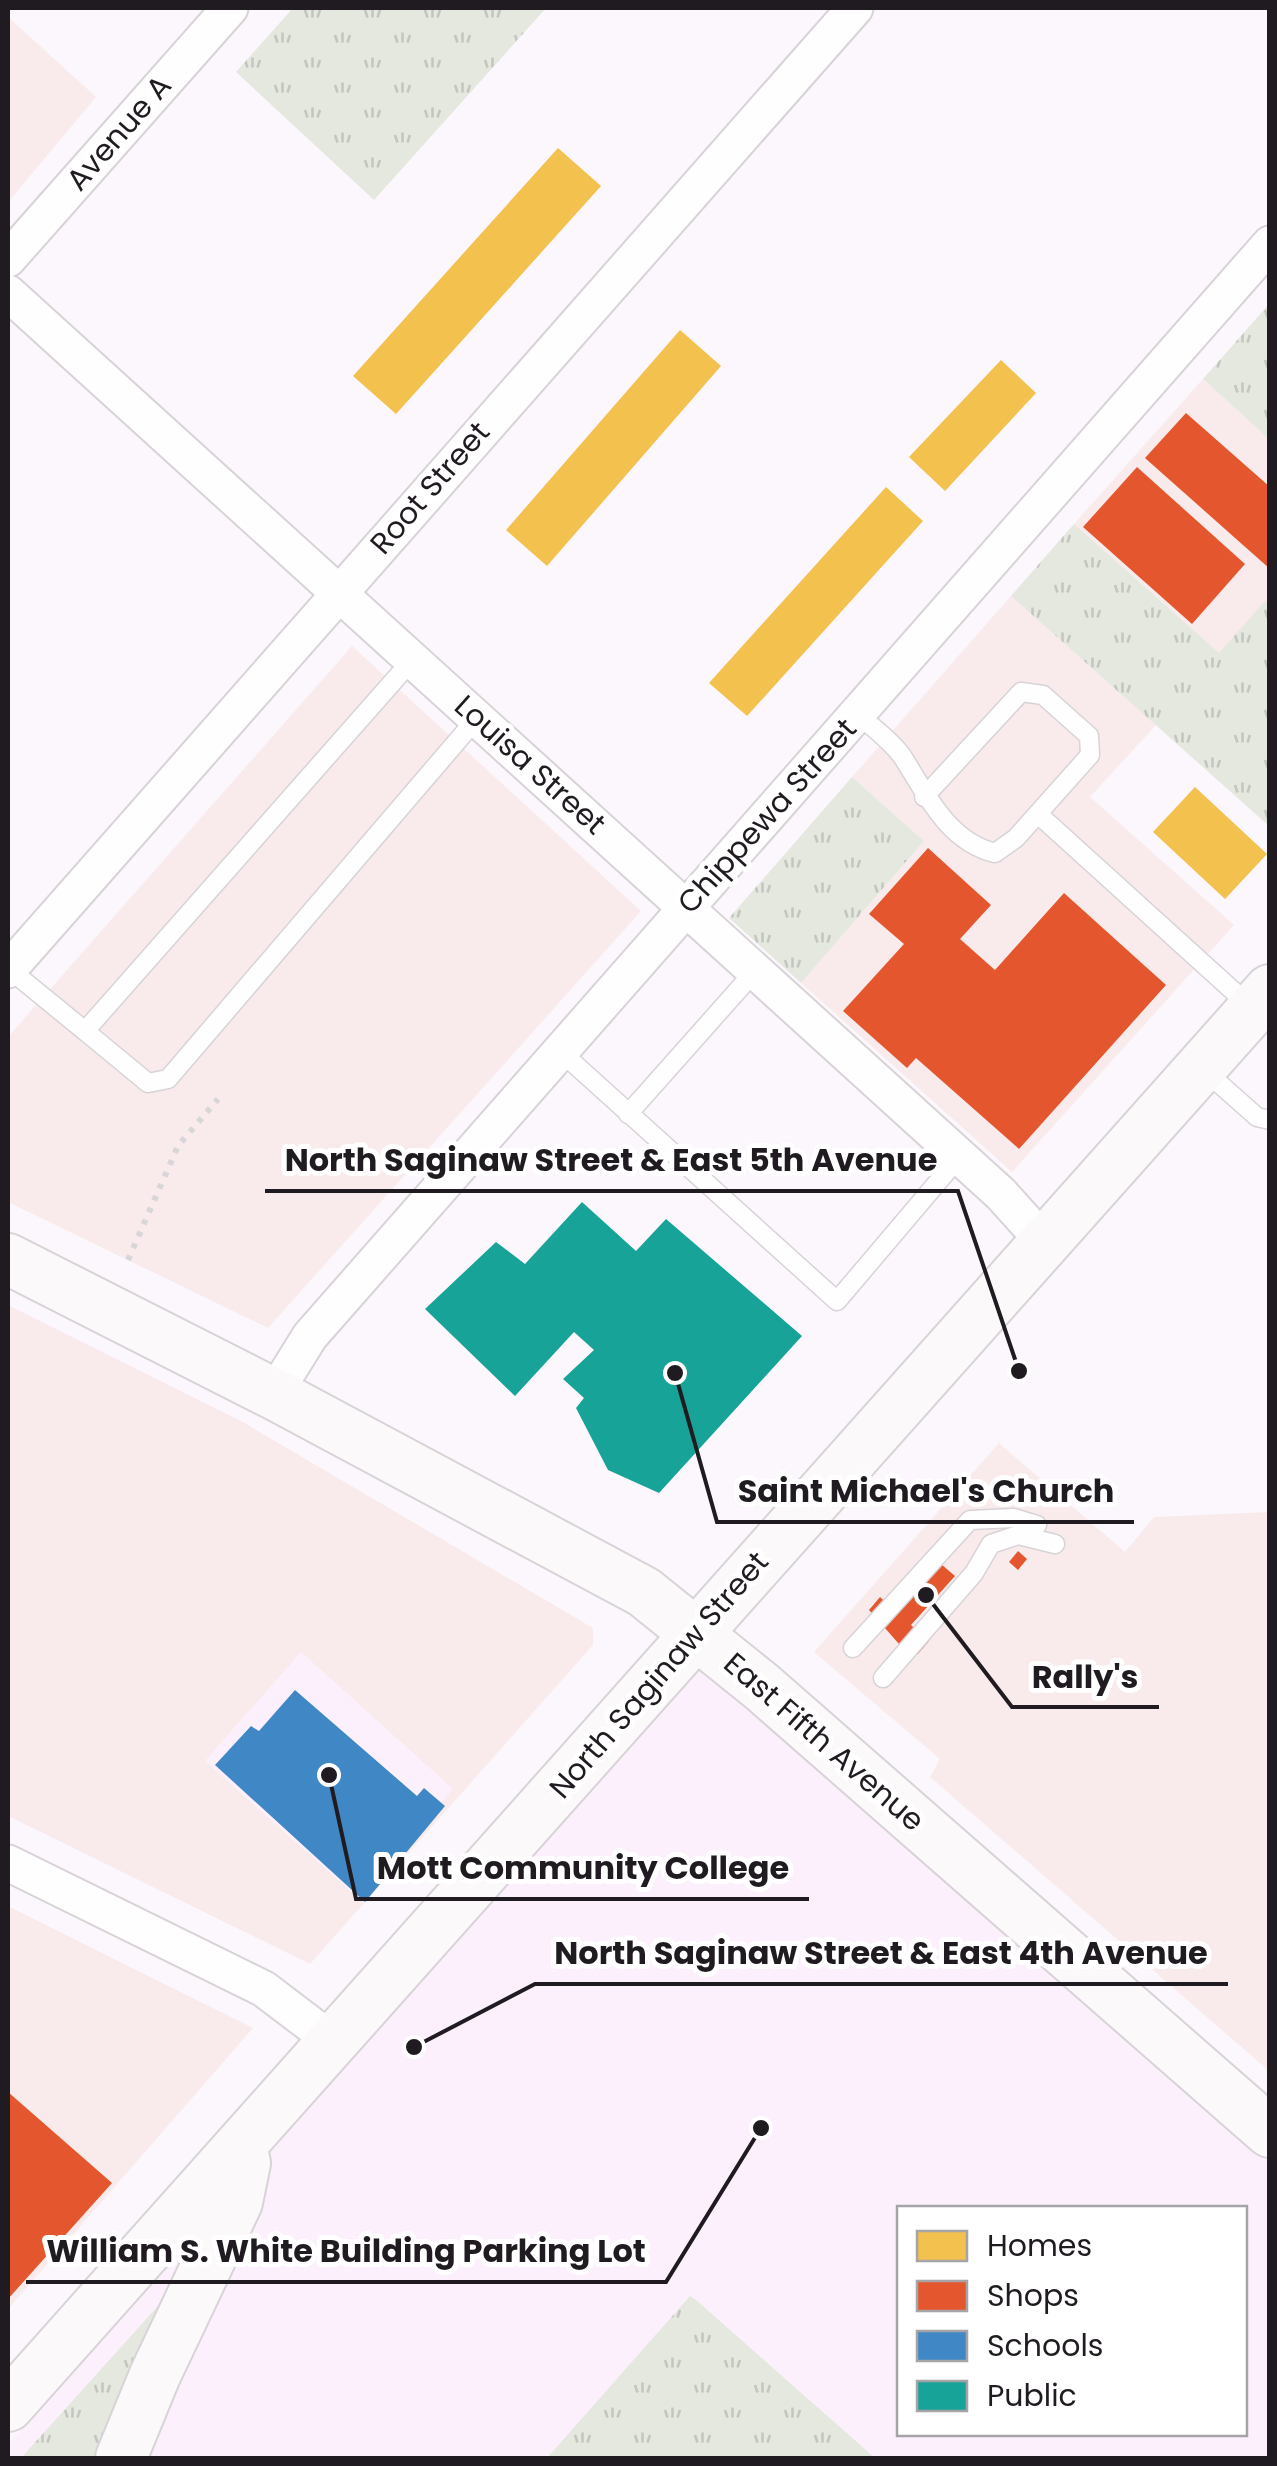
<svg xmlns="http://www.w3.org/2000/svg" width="1277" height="2466" font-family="Poppins,sans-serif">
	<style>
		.commercial { fill: #f9ebeb }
		.built { fill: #fdf0fd; fill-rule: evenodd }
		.grass { fill: url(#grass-tufts) }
		.homes { fill: #f2c14e }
		.shops { fill: #e4572e }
		.schools { fill: #3f88c5 }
		.public { fill: #17a398 }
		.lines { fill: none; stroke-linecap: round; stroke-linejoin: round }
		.lane-casing { stroke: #d7d3d7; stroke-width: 21 }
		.street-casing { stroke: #d7d3d7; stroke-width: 39 }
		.secondary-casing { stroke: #d7d3d7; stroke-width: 54 }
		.path { stroke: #d8d6d8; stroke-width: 6; stroke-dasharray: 5 8; stroke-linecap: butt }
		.lane { stroke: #fffeff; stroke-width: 18 }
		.street { stroke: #fffeff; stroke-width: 35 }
		.secondary { stroke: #fcf9fa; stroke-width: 50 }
		.labels { text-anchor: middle; stroke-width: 10; stroke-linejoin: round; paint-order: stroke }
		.street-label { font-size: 30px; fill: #201b20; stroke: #fff }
		.leader { fill: none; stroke: #201b20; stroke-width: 4 }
		.callout-dot { fill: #201b20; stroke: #fff; stroke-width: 4 }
		.callout-label { font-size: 32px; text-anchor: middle; font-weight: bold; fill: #201b20; stroke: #fff; stroke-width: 10; stroke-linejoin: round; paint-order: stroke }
	</style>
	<defs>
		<pattern id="grass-tufts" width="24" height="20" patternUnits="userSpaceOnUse" patternTransform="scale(2.5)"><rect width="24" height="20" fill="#e4e8df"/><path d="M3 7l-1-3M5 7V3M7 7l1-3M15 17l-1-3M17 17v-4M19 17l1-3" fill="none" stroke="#c3c6bf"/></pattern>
	</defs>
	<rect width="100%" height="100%" fill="#fcf7fc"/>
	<g class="commercial">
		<path d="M8 17 96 97 8 202Z"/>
		<path d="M1203 379 1269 439V605L1265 602 1219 654 1074 524Z"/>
		<path d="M1011 596 1156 725 1090 797 1234 925 1012 1172 801 983 924 841 852 777Z"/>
		<path d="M352 646 641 911 268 1328 8 1202V1037Z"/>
		<path d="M8 1305 241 1421 593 1628V1645L310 1964 8 1816Z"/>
		<path d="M999 1443 1125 1552 1154 1517 1269 1512V2071L930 1777 940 1759 814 1652Z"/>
		<path d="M8 1906 253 2028 8 2309Z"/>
	</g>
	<g class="built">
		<path d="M301 1652 453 1789 358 1898 205 1761Z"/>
		<path d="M703 1660 1269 2160V2458H8V2445L357 2045ZM900 2208H1244V2434H900Z"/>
	</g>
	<g class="grass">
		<path d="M293 8H546L374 200 236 72Z"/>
		<path d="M1269 304V439L1203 379Z"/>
		<path d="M1074 524 1219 653 1265 601 1269 605V826L1011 596Z"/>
		<path d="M852 777 924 841 801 983 729 918Z"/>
		<path d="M690 2296 696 2300 875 2458H547Z"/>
		<path d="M157 2307 162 2309 103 2458H21Z"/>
	</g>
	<g class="homes">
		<path d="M558 148 601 186 396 414 353 376Z"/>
		<path d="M680 330 721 366 547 566 506 530Z"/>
		<path d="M1001 360 1036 393 945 491 909 457Z"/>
		<path d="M886 487 923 521 747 716 709 683Z"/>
		<path d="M1195 787 1267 854 1225 899 1153 832Z"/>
	</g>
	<g class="shops">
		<path d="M1186 413 1270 487V569L1145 458Z"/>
		<path d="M1137 467 1245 564 1192 624 1083 527Z"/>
		<path d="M928 848 991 905 960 939 995 970 1064 893 1166 985 1019 1149 916 1058 907 1068 843 1011 904 944 869 914Z"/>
		<path d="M1018 1551 1027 1559 1018 1570 1009 1562Z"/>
		<path d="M941 1564 955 1576 911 1625 929 1641 918 1654 903 1640 899 1644 869 1610 880 1597 897 1613Z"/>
		<path d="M8 2092 112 2183 8 2299Z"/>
	</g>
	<path class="schools" d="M295 1690 417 1796 424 1788 445 1806 365 1902 215 1765 251 1726 259 1731Z"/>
	<path class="public" d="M582 1202 636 1251 666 1219 802 1336 659 1493 608 1470 576 1408 584 1398 563 1379 594 1350 574 1332 515 1396 425 1309 496 1242 525 1264Z"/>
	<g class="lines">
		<defs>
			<g id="lane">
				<path d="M858 714C873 728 893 742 904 759 927 796 949 842 995 853L1016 838 1090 755 1089 736 1043 695 1021 692 924 797"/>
				<path d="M1038 814 1252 1008"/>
				<path d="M9 969 85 1031 413 659"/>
				<path d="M85 1031 148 1083 168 1079 477 718"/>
				<path d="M560 1051 837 1301 959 1157"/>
				<path d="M1204 1070 1257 1117 1270 1120"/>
				<path d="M628 1114 755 971"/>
				<path d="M853 1648 970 1520 1014 1518 1037 1525"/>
				<path d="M883 1678 974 1573 991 1544 1018 1535 1055 1544"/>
			</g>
			<g id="street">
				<path d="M8 259 230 8"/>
				<path d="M8 293 1001 1194 1046 1244"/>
				<path d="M8 970 855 8"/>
				<path d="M274 1394 310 1336 1270 244"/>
				<path d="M8 1863 264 1989 335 2043"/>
			</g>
			<g id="secondary">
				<path d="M8 1259 274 1394 644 1592 762 1687 1270 2132"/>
				<path d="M8 2406 1270 990"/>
				<path d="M121 2458 155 2375 237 2202 245 2163 241 2146"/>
			</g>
		</defs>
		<use href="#lane" class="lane-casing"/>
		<use href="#street" class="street-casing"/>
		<use href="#secondary" class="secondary-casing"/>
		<path class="path" d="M128 1260 178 1146 218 1099"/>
		<use href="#lane" class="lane"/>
		<use href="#street" class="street"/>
		<use href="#secondary" class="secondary"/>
	</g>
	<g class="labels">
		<g class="street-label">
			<text transform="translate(119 133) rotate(-49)" y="10">Avenue A</text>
			<text transform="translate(430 488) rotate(-49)" y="10">Root Street</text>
			<text transform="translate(530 765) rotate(42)" y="10">Louisa Street</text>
			<text transform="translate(767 816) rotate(-48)" y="10">Chippewa Street</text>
			<text transform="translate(659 1675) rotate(-49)" y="10">North Saginaw Street</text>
			<text transform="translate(824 1742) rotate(41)" y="10">East Fifth Avenue</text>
		</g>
	</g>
	<path class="leader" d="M1019 1371L958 1191H265M675 1373L717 1522H1134M926 1595L1012 1707H1159M329 1775L356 1899H809M414 2047L535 1984H1228M761 2128L666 2282H26"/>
	<g class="callout-dot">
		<circle cx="1019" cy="1371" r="10"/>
		<circle cx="675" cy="1373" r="10"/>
		<circle cx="926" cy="1595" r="10"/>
		<circle cx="329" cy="1775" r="10"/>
		<circle cx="414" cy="2047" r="10"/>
		<circle cx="761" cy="2128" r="10"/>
	</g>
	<g class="callout-label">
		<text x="611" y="1171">North Saginaw Street &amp; East 5th Avenue</text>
		<text x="926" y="1502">Saint Michael's Church</text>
		<text x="1085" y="1688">Rally's</text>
		<text x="583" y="1879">Mott Community College</text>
		<text x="881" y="1964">North Saginaw Street &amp; East 4th Avenue</text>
		<text x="346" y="2262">William S. White Building Parking Lot</text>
	</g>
	<rect width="1277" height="2466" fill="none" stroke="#201b20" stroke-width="20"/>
	<rect x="897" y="2206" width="350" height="230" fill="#ffffff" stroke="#a6a4a6" stroke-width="2.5"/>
	<rect x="917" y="2231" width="50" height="30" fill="#f2c14e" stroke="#a6a4a6" stroke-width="2.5"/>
	<text x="987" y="2256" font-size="30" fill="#201b20">Homes</text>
	<rect x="917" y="2281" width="50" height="30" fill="#e4572e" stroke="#a6a4a6" stroke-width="2.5"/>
	<text x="987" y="2306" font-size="30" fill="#201b20">Shops</text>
	<rect x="917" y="2331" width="50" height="30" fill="#3f88c5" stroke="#a6a4a6" stroke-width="2.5"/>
	<text x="987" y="2356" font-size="30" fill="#201b20">Schools</text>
	<rect x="917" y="2381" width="50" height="30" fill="#17a398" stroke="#a6a4a6" stroke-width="2.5"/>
	<text x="987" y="2406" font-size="30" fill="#201b20">Public</text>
</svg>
